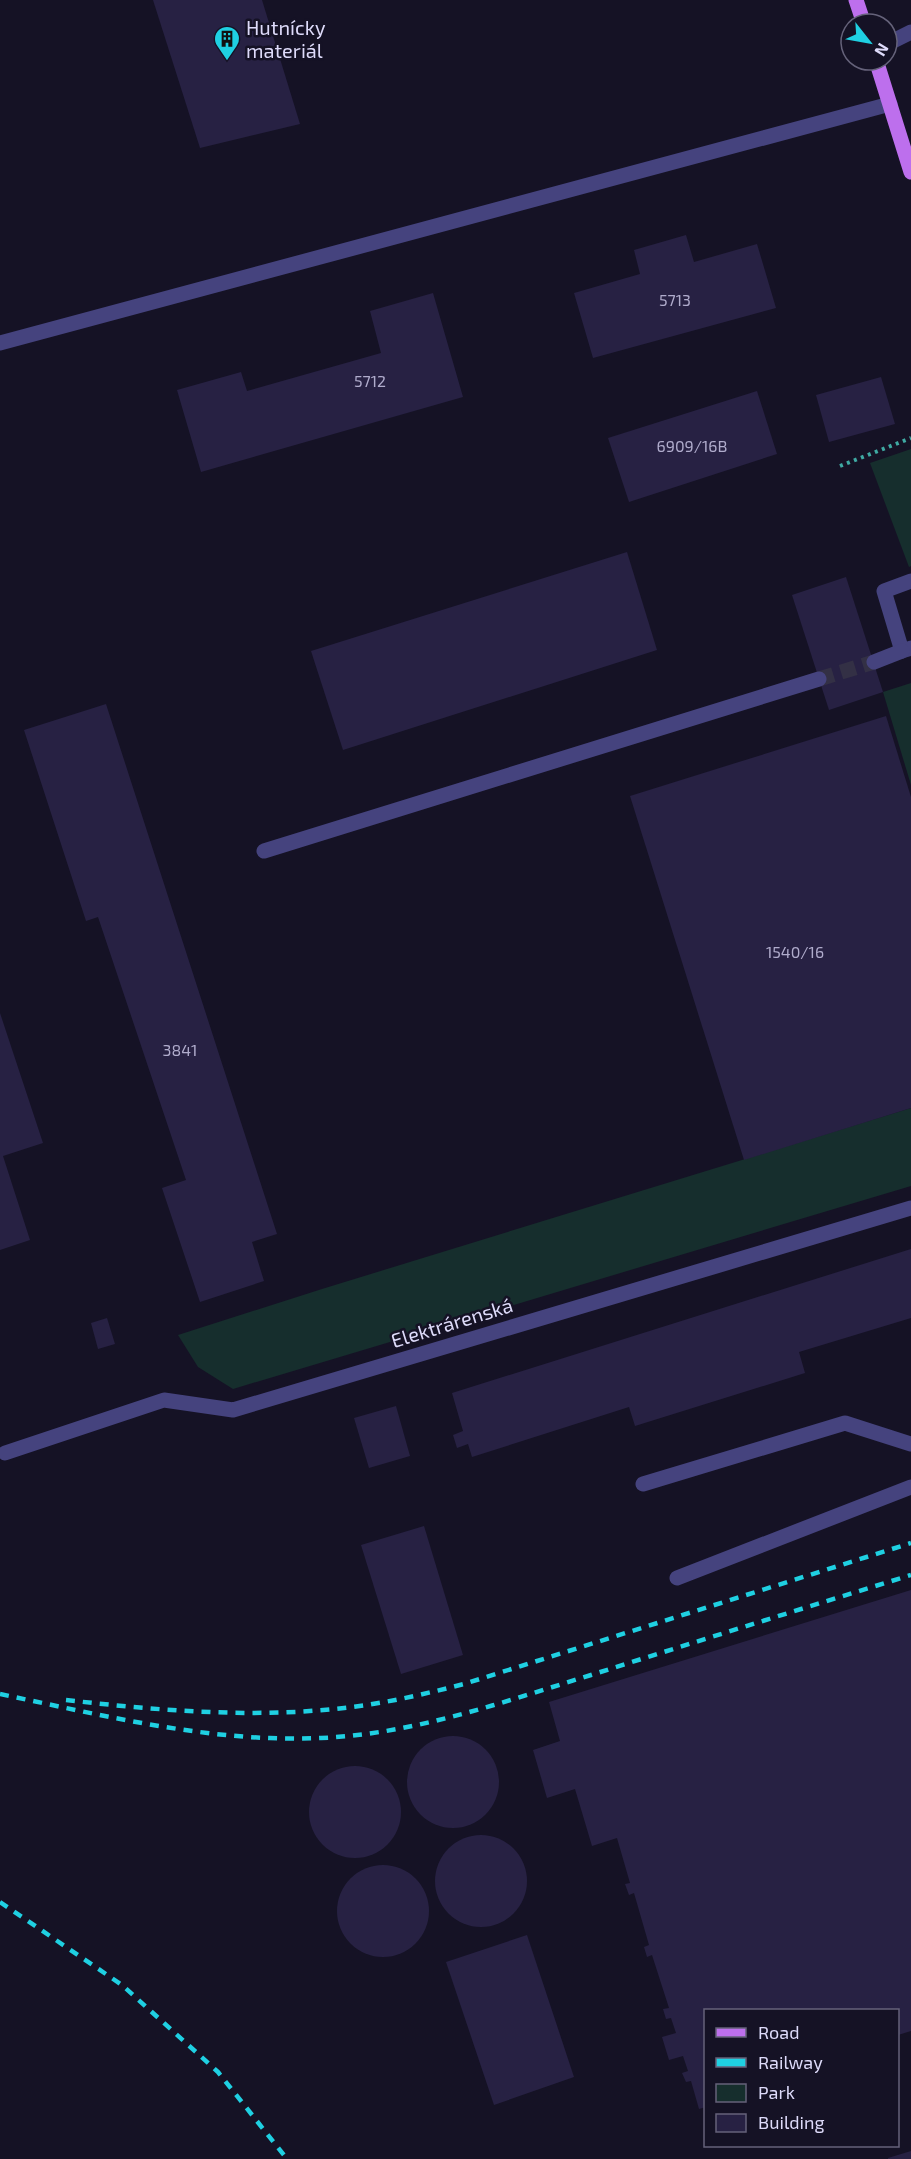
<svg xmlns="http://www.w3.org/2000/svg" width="911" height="2159" font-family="'Exo 2',sans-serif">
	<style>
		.green { fill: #162e2d }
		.building { fill: #272143 }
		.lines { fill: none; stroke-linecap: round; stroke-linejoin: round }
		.minor-tunnel { stroke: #333045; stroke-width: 15; stroke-dasharray: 15 8; stroke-linecap: butt }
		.path { stroke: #3faaa3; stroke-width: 4; stroke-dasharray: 3 4.5; stroke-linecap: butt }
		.minor { stroke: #45437e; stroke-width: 15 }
		.major { stroke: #bd6fed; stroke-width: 15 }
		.rail { stroke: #1fd0e2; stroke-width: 4.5; stroke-dasharray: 9 8; stroke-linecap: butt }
		.labels { text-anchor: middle; stroke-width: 5; stroke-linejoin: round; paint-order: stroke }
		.number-label { font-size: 16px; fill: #b0accc }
		.poi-label { font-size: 20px; fill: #dedbfa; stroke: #151225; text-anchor: start }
		.street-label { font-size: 20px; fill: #dedbfa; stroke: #151225 }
	</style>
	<rect width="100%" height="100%" fill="#151225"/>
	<g class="green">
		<path d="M911 449V566L909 567 870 463Z"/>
		<path d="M911 683V785L883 692Z"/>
		<path d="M911 1108V1186L233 1389 198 1367 178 1335 322 1289Z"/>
	</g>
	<g class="building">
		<path d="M153 0H262L300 124 200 148Z"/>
		<path d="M686 235 694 262 757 244 776 308 593 358 574 293 640 274 634 250Z"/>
		<path d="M433 293 463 397 201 472 177 390 241 372 247 391 381 353 370 311Z"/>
		<path d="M881 377 895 424 829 442 816 395Z"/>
		<path d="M757 391 777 454 629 502 608 438Z"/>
		<path d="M627 552 657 650 343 750 311 651Z"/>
		<path d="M846 577 883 692 829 710 792 595Z"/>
		<path d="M106 704 277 1234 252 1242 264 1281 200 1302 162 1188 186 1180 98 917 86 921 24 730Z"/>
		<path d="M886 716 911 797V1108L744 1160 630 796Z"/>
		<path d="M0 1013 43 1143 3 1156 30 1240 0 1250Z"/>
		<path d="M911 1249V1318L799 1352 805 1373 635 1426 629 1407 472 1457 468 1444 457 1448 453 1435 463 1431 452 1393Z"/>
		<path d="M107 1318 115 1344 98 1349 91 1323Z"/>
		<path d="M396 1406 410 1456 369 1468 354 1418Z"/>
		<path d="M424 1526 463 1655 401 1674 361 1545Z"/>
		<path d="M911 1590V2031L898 2035V2010H706V2107L699 2109 691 2081 686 2082 682 2073 688 2071 683 2056 669 2060 662 2037 676 2033 671 2018 666 2019 663 2009 669 2008 652 1955 647 1957 644 1947 649 1945 634 1893 629 1895 625 1884 630 1883 617 1838 592 1846 575 1789 547 1798 533 1750 560 1741 549 1702Z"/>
		<circle cx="453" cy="1782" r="46"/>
		<circle cx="355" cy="1812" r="46"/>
		<circle cx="481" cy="1881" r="46"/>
		<circle cx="383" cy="1911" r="46"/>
		<path d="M527 1935 574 2077 494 2105 446 1962Z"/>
		<path d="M911 2151V2159H888V2158Z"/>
	</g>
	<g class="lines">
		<path class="minor-tunnel" d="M819 679 874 662"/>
		<path class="path" d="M840 466 911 438"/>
		<g class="minor">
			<path d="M887 44 911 32"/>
			<path d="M0 343 890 104"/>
			<path d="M911 581 884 591 902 651 911 648"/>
			<path d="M874 662 902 651"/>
			<path d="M264 851 819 679"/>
			<path d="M5 1453 164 1400 233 1410 911 1208"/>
			<path d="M643 1484 845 1423 911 1444"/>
			<path d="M677 1578 911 1487"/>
		</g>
		<g class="major">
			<path d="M856 0 864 24"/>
			<path d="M876 60 911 172"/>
		</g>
		<g class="rail">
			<path d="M0 1694C106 1716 213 1743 321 1738 414 1734 503 1702 591 1675 698 1641 804 1608 911 1575"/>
			<path d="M66 1700C154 1710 246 1718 334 1709 378 1705 421 1695 464 1684L911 1543"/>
			<path d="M0 1902 122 1985 218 2072 287 2159"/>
		</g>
	</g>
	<defs>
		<symbol id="building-pin" viewBox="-11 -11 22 30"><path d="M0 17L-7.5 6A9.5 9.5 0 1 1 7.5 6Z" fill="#1fd0e2" stroke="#151225"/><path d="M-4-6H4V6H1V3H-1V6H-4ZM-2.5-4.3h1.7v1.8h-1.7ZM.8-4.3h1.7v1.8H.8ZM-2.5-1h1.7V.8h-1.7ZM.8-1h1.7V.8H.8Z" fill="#111"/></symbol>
	</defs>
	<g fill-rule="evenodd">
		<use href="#building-pin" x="212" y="24" width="30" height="40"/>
	</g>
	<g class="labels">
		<g class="number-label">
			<text x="675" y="306">5713</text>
			<text x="370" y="387">5712</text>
			<text x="692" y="452">6909/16B</text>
			<text x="795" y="958">1540/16</text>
			<text x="180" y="1056">3841</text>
		</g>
		<g class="poi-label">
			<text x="246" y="35">Hutnícky<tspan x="246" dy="23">materiál</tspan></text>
		</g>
		<g class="street-label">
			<text transform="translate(452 1323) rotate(-17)" y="7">Elektrárenská</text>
		</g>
	</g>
	<rect x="704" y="2009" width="195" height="138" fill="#151225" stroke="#65627a" stroke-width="1.5"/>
	<rect x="716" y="2028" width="30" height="9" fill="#bd6fed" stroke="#65627a" stroke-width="1.5"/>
	<text x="758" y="2039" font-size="18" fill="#dedbfa">Road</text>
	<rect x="716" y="2058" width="30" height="9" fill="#1fd0e2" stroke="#65627a" stroke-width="1.5"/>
	<text x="758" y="2069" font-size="18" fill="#dedbfa">Railway</text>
	<rect x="716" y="2084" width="30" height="18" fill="#162e2d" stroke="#65627a" stroke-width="1.5"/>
	<text x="758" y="2099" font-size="18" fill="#dedbfa">Park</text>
	<rect x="716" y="2114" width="30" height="18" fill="#272143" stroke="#65627a" stroke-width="1.5"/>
	<text x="758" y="2129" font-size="18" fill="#dedbfa">Building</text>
	<g transform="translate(869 42) rotate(121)"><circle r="28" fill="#151225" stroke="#65627a" stroke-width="1.5"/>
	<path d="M0-4.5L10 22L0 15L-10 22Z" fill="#1fd0e2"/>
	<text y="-9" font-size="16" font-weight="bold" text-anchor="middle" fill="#dedbfa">N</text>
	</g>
</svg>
